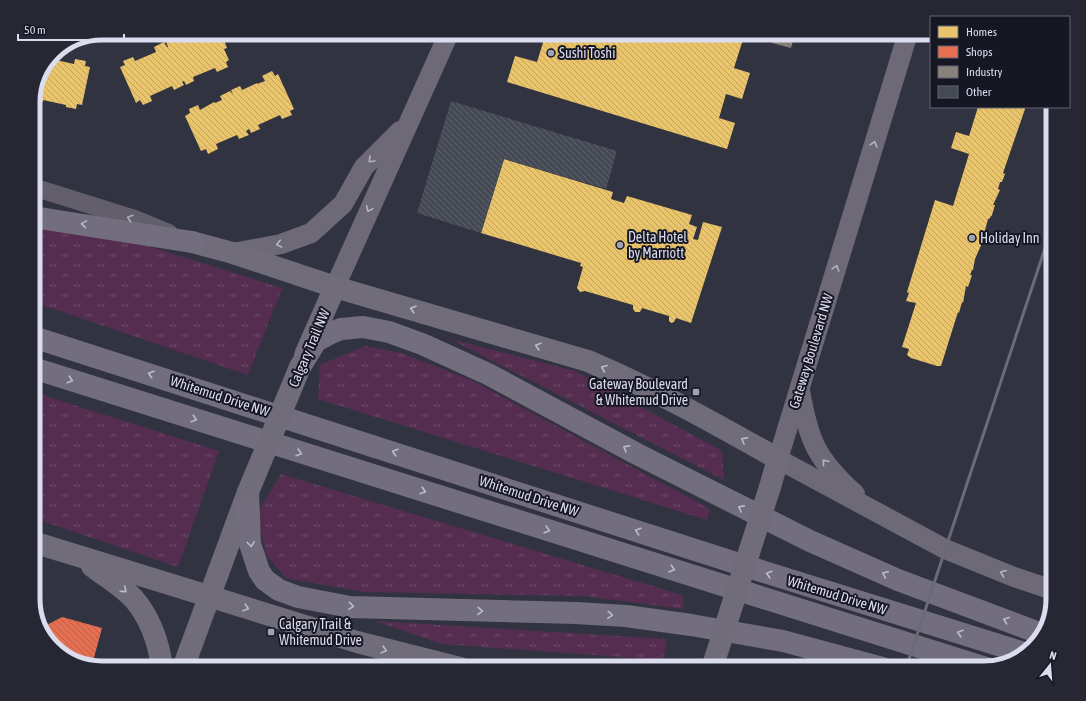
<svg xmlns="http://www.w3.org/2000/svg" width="1086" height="701" font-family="'Asap Condensed',sans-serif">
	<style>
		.grass { fill: url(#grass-tufts) }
		.homes { fill: url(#homes-back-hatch) }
		.shops { fill: url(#shops-back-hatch) }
		.industry { fill: url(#industry-back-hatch) }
		.building { fill: url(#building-back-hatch) }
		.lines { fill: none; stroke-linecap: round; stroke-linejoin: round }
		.tertiary { stroke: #635f6a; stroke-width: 18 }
		.secondary { stroke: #6e6976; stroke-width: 20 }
		.trunk { stroke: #706c79; stroke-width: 22 }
		.motorway { stroke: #736e7d; stroke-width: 22 }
		.rail { stroke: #6c6a75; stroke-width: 3 }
		.trunk-bridge { stroke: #706c79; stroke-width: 22 }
		.oneway { stroke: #b5b4c4 }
		.oneway2 { stroke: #ababb9 }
		.oneway3 { stroke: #bcbccc }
		.oneway4 { stroke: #bbbbcb }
		.poi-dot { fill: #a0a2b1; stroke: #171723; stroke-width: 1.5 }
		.labels { text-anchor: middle; stroke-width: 4; stroke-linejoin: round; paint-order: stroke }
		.poi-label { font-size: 14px; fill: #dbddee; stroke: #171723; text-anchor: start }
		.street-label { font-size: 14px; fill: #dbddee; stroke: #171723 }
		.rim { fill: none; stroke: #dbddee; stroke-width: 5 }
	</style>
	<defs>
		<pattern id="grass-tufts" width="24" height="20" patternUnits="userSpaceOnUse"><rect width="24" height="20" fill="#552d51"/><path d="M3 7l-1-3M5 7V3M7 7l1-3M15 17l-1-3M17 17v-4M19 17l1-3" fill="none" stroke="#6d4b6a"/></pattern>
		<pattern id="homes-back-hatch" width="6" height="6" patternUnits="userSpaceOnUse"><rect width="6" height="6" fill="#e9c46a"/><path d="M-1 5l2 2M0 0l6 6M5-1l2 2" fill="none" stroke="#bfa461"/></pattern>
		<pattern id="shops-back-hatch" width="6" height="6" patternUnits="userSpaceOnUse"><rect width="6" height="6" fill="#e76f51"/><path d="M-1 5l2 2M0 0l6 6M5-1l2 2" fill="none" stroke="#b6624e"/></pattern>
		<pattern id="industry-back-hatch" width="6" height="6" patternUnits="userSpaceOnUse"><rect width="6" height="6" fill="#8a817c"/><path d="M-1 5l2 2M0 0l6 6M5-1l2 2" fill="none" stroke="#716b69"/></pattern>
		<pattern id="building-back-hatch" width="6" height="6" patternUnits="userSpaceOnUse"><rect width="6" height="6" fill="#454954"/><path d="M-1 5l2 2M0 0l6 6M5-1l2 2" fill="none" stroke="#5f636d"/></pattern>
	</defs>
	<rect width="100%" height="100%" fill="#323341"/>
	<g class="grass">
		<path d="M33 225 135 242 282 288 248 375 33 302Z"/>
		<path d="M450 339 575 371 722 451 724 480Z"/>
		<path d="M365 346 401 353 471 380 710 509 707 520 318 399 320 365Z"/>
		<path d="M33 392 219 451 178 567 33 518Z"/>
		<path d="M281 474 682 595 684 609 583 596 364 592 286 578 266 555 257 513Z"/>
		<path d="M375 621 667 639 663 660 442 644Z"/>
	</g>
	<g class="homes">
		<path d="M198 33H217L221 42 224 40 227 48 224 49 229 60 226 62 228 67 217 72 215 68 193 77 194 81 186 85 184 81 182 82 184 85 174 90 172 86 150 96 152 101 143 105 140 100 136 103 120 67 125 65 123 61 133 57 135 61 156 52 154 47 164 42 167 47H168L166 41 176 37 178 42Z"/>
		<path d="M546 33H745L734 68 750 73 742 99 726 94 719 118 735 123 727 149 507 82 515 56 537 62Z"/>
		<path d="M51 59 74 64 75 59 86 61 85 66 90 67 82 105 77 104 76 109 66 107V105L43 100V102L33 100Z"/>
		<path d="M272 71 275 76 278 74 294 109 290 111 292 115 282 119 280 115 258 125 260 129 251 133 249 129 246 131 249 135 239 139 237 135 216 144 218 149 208 154 206 149 201 151 185 116 190 113 189 109 198 105 200 110 214 102 215 103 222 100 220 96 230 91 233 94 231 90 240 86 242 90 257 83V84L265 81 262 76Z"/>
		<path d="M978 107H1024L1025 109 1003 173 1005 174 1002 182H1000L998 189 1000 190 993 205H995L992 215 989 219H988L983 238H982L980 243H982L975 259 973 270H972L970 275H972L968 287 966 286 963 303 962 302 959 313 958 312 941 366H937L911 358 907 355 909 349 902 347 916 303 906 301 909 293 907 292 935 200 953 206 969 154 951 148 956 132 969 136Z"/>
		<path d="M504 159 613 192 611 199 624 203 627 196 692 215 689 224 697 227 693 239 698 240 703 222 722 227 691 323 676 318 674 322 671 323 669 321V316L642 308 640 312H635L633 309V305L585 291 580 292 577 288 583 267 580 266 581 263 481 233Z"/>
	</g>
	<path class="shops" d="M62 617 102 628 92 665 64 656 42 633 41 628Z"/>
	<path class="industry" d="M774 33H795L791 48 772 43Z"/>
	<path class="building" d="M451 101 617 151 606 189 504 159 481 233 417 213Z"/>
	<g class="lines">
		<path class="tertiary" d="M33 187 135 219 169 233"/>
		<g class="secondary">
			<path d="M908 33 778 459 945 549 1014 577 1053 590"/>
			<path d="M233 253 281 244 311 233 343 204 364 167 400 131"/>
			<path d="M335 287 449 33"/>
			<path d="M800 391C809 441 816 459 855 494"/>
		</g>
		<g class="trunk">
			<path d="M192 242 233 253 335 287 588 361C654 389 716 424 778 459L770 487"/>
			<path d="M305 355 335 287"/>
			<path d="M33 542 357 642 460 668"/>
			<path d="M92 566C106 577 122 586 134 599 150 618 159 644 162 668"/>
			<path d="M183 668 248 492"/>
		</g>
		<g class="motorway">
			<path d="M33 217 192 242"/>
			<path d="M33 337 742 565 1024 653"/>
			<path d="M300 367 316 341 331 333 341 329 363 327 389 332 422 344 488 374 637 454 810 541 898 580 1042 634"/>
			<path d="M33 368 986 668"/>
			<path d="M248 492 250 544 259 571 265 580 279 590 298 597 350 607 576 613 626 616 691 625 783 641 883 668"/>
		</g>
		<path class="rail" d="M906 668 1053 224"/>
		<g class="trunk-bridge">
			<path d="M248 492 300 367"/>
			<path d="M714 662 770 487"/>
		</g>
	</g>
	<defs><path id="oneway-chevron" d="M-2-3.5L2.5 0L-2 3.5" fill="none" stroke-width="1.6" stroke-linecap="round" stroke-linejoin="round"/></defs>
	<g class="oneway">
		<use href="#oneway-chevron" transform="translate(874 144) rotate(-73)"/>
		<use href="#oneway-chevron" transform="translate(371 160) rotate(135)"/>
		<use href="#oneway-chevron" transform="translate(369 209) rotate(114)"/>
		<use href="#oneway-chevron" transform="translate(279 244) rotate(169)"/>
		<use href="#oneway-chevron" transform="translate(836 268) rotate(-73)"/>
		<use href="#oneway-chevron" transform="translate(825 462) rotate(-128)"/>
		<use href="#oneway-chevron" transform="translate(1003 573) rotate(-159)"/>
	</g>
	<use class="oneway2" href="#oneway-chevron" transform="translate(130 218) rotate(-162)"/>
	<g class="oneway3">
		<use href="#oneway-chevron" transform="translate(84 224) rotate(-171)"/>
		<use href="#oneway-chevron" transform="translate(151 374) rotate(-162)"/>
		<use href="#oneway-chevron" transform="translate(70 380) rotate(18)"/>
		<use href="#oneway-chevron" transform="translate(194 419) rotate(18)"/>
		<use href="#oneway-chevron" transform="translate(626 448) rotate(-151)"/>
		<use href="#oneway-chevron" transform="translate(395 452) rotate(-162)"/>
		<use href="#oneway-chevron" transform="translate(299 453) rotate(17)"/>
		<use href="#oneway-chevron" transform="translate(423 491) rotate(17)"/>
		<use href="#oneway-chevron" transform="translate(741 508) rotate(-153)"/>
		<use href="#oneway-chevron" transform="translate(547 530) rotate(17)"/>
		<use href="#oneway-chevron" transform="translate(638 531) rotate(-162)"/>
		<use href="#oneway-chevron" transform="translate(251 544) rotate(83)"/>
		<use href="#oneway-chevron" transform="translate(672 569) rotate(17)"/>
		<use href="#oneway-chevron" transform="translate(769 574) rotate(-163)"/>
		<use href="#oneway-chevron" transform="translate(885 574) rotate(-156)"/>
		<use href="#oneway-chevron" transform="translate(351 606) rotate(5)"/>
		<use href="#oneway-chevron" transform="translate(480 611) rotate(2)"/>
		<use href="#oneway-chevron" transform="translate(610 615) rotate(4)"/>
		<use href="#oneway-chevron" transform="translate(1006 620) rotate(-160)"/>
		<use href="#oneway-chevron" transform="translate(960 633) rotate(-163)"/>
	</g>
	<g class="oneway4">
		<use href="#oneway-chevron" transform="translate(413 309) rotate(-164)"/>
		<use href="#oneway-chevron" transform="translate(538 346) rotate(-163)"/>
		<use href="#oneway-chevron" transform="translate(604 368) rotate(-157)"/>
		<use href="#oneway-chevron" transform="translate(744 440) rotate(-151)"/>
		<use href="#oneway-chevron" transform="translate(124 590) rotate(40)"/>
		<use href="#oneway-chevron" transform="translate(246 608) rotate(18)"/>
		<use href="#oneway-chevron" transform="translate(384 650) rotate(15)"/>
	</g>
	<g class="poi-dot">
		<circle cx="551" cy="53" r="4"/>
		<circle cx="972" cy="238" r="4"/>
		<circle cx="620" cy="245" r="4"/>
		<rect x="692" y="388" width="8" height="8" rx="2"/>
		<rect x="267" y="628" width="8" height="8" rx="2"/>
	</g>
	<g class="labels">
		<g class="poi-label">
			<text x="559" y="58">Sushi Toshi</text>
			<text x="628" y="242">Delta Hotel<tspan x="628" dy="16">by Marriott</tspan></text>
			<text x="980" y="243">Holiday Inn</text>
			<text x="688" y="389" text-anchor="end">Gateway Boulevard<tspan x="688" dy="16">&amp; Whitemud Drive</tspan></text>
			<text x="279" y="629">Calgary Trail &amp;<tspan x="279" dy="16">Whitemud Drive</tspan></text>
		</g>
		<g class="street-label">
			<text transform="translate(309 348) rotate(-67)" y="5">Calgary Trail NW</text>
			<text transform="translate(811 351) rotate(-73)" y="5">Gateway Boulevard NW</text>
			<text transform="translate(220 396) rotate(18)" y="5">Whitemud Drive NW</text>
			<text transform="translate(529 496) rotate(18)" y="5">Whitemud Drive NW</text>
			<text transform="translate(837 595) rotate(17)" y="5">Whitemud Drive NW</text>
		</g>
	</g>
	<path d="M0 0H1086V701H0ZM102 40H984A62 62 0 0 1 1046 102V599A62 62 0 0 1 984 661H102A62 62 0 0 1 40 599V102A62 62 0 0 1 102 40Z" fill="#272733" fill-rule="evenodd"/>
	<path class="rim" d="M102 40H984A62 62 0 0 1 1046 102V599A62 62 0 0 1 984 661H102A62 62 0 0 1 40 599V102A62 62 0 0 1 102 40Z"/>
	<rect x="930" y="16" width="140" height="92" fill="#171723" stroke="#656674"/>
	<rect x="938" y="26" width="20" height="12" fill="#e9c46a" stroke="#656674"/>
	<text x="966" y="36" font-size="12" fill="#dbddee">Homes</text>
	<rect x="938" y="46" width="20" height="12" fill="#e76f51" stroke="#656674"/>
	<text x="966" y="56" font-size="12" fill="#dbddee">Shops</text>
	<rect x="938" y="66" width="20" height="12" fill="#8a817c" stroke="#656674"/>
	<text x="966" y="76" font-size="12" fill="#dbddee">Industry</text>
	<rect x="938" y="86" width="20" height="12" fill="#454954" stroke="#656674"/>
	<text x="966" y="96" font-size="12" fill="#dbddee">Other</text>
	<g transform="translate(1050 665) rotate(17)" stroke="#171723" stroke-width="3" paint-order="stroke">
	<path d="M0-3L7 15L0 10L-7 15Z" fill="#dbddee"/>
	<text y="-6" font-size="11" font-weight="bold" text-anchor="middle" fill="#dbddee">N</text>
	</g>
	<path d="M18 34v6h106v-6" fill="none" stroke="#dbddee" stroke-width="2"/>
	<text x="24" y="34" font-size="12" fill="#dbddee" stroke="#171723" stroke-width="3" paint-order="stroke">50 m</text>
</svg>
